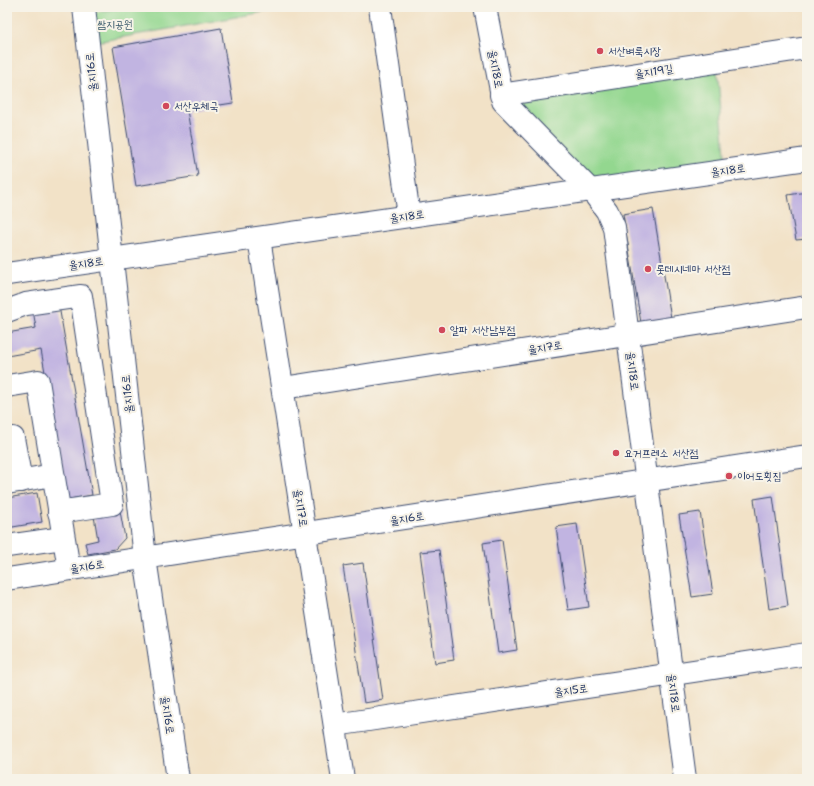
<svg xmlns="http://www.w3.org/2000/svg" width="814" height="786" font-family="'Shantell Sans','Poor Story',sans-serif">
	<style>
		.green { fill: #93d78f; stroke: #578376 }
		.building { fill: #c1b4e1 }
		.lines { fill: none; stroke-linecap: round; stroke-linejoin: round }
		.minor-casing { stroke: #3b4a6e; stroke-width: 24 }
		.minor { stroke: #fff; stroke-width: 22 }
		.poi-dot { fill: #d1495b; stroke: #f7f3e8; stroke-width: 1.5 }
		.labels { text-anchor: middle; stroke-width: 4; stroke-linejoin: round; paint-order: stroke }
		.park-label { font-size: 11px; fill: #39596a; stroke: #f7f3e8 }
		.poi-label { font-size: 11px; fill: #1b2f5e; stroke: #f7f3e8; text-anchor: start }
		.street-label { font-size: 11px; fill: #1b2f5e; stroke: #f7f3e8 }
	</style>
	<rect width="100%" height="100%" fill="#f7f3e8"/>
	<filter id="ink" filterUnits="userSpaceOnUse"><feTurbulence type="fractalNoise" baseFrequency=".025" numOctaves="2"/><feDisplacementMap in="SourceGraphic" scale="8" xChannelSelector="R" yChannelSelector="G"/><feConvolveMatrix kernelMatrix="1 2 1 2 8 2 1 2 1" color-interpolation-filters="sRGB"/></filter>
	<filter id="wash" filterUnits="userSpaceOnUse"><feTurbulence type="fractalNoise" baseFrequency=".012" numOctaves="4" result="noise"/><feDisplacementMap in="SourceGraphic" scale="16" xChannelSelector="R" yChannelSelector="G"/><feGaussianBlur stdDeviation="0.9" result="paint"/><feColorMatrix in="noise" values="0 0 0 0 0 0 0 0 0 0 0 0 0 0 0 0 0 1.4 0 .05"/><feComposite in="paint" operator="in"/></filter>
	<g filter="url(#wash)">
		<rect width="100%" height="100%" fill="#f2e2c7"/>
		<g class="green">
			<path d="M128 7H292L96 42 94 12Z"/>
			<path d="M717 69 726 164 597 187 513 102Z"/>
		</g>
		<g id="blocks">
			<g class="building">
				<path d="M221 28 233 103 187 110 198 176 136 186 113 47Z"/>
				<path d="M807 192V239L796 240 788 195Z"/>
				<path d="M653 209 672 324 642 329 623 214Z"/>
				<path d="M59 306 92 495 68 499 41 350 7 356V333L36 328 33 310Z"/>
				<path d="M37 493 42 522 7 528V498Z"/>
				<path d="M773 496 788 606 769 609 754 499Z"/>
				<path d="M120 511 125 538 115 549 88 554 85 543 98 540 94 516Z"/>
				<path d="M700 512 713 594 692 597 679 515Z"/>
				<path d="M577 524 589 607 568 610 556 527Z"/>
				<path d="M502 540 517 650 498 653 483 543Z"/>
				<path d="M439 550 454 660 435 663 420 552Z"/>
				<path d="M363 563 383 700 364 703 343 566Z"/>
			</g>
		</g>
	</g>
	<g filter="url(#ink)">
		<use href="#blocks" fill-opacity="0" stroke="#3b4a6e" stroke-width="1"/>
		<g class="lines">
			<defs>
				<g id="minor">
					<path d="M84 7 145 558 178 779"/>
					<path d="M380 7 409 216"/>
					<path d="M485 7 503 101 595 195 607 211 614 227 685 779"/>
					<path d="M501 95 807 48"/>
					<path d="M259 238 343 779"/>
					<path d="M7 274 807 159"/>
					<path d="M7 311 26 304 81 296 112 504 59 512"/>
					<path d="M7 386 38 381 69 569"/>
					<path d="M283 388 807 307"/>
					<path d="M13 438 21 481"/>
					<path d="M7 483 53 475"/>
					<path d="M7 546 63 538"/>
					<path d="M7 579 807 456"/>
					<path d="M335 725 807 654"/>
				</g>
			</defs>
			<use href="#minor" class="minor-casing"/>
			<use href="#minor" class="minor"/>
		</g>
	</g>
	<g class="poi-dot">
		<circle cx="600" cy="51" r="4"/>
		<circle cx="166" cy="106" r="4"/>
		<circle cx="648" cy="269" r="4"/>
		<circle cx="442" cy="330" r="4"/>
		<circle cx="616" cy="453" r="4"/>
		<circle cx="729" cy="476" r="4"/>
	</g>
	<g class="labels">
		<g class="park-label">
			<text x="115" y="28">쌈지공원</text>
		</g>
		<g class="poi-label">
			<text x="608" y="55">서산벼룩시장</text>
			<text x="174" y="110">서산우체국</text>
			<text x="656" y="273">롯데시네마 서산점</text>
			<text x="450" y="334">알파 서산남부점</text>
			<text x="624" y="457">요거프레소 서산점</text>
			<text x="737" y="480">이어도횟집</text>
		</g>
		<g class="street-label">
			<text transform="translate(496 69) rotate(79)" y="4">율지18로</text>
			<text transform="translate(654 71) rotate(-9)" y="4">율지19길</text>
			<text transform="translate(91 72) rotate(-96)" y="4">율지16로</text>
			<text transform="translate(728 170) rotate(-8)" y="4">율지8로</text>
			<text transform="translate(407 216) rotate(-8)" y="4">율지8로</text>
			<text transform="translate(86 263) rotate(-8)" y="4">율지8로</text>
			<text transform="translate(545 347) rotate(-9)" y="4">율지7로</text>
			<text transform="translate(633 371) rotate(83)" y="4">율지18로</text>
			<text transform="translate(127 394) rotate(-96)" y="4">율지16로</text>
			<text transform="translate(301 508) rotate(81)" y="4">율지17로</text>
			<text transform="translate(407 518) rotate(-9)" y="4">율지6로</text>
			<text transform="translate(87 566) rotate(-9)" y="4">율지6로</text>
			<text transform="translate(571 690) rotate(-8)" y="4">율지5로</text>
			<text transform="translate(674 693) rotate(83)" y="4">율지18로</text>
			<text transform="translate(168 715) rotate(82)" y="4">율지16로</text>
		</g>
	</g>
	<rect width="814" height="786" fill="none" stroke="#f7f3e8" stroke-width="24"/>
</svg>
